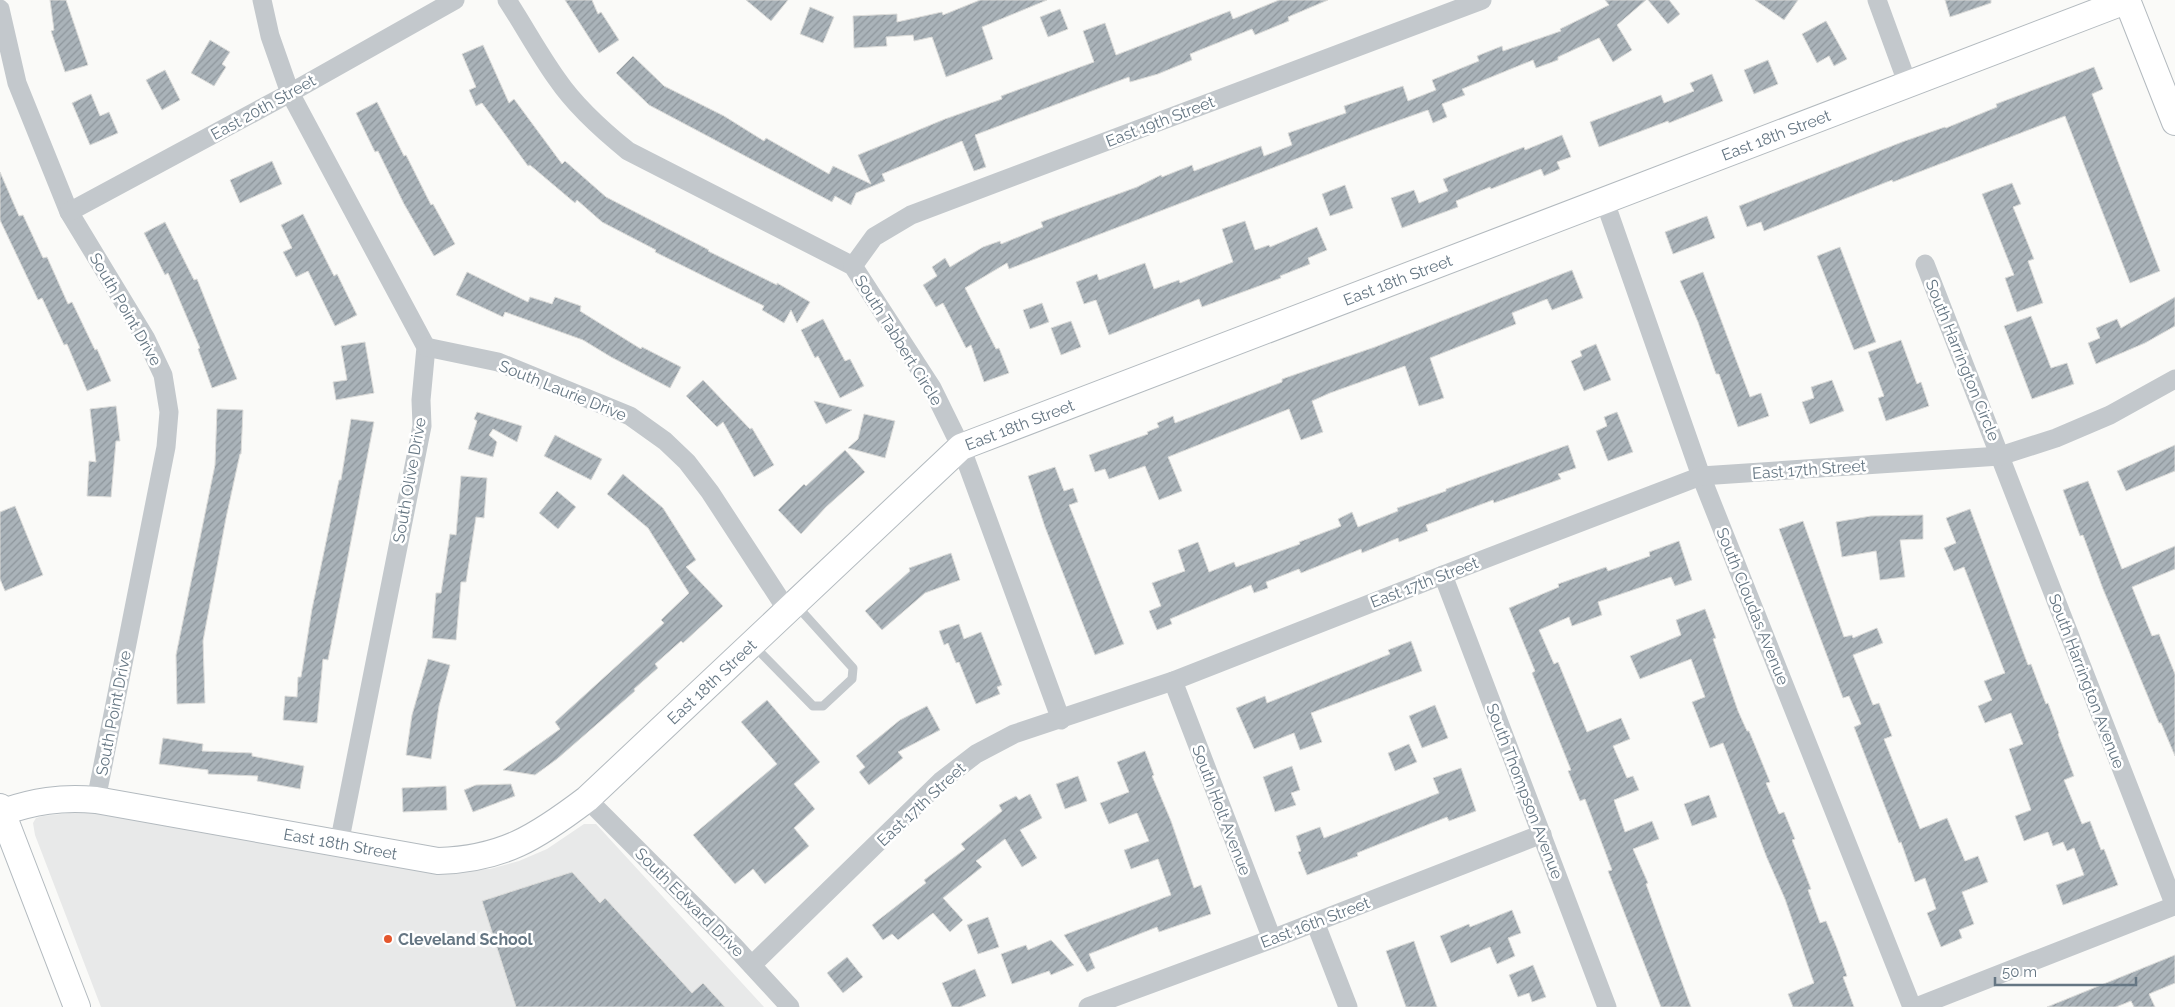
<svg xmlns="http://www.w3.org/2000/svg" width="2175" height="1007" font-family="Raleway,sans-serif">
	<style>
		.built { fill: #e8e9e9 }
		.building { fill: url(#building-hatch); stroke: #dcdcda }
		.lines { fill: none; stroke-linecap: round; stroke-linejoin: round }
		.secondary-casing { stroke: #b3babf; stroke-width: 28 }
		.lane { stroke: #c3c8cc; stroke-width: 9 }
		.street { stroke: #c3c8cc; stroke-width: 19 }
		.secondary { stroke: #fff; stroke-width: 26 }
		.poi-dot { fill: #e4572e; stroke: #fff; stroke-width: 2 }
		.labels { text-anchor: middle; stroke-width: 5; stroke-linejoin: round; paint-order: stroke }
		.street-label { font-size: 16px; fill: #657683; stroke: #fff }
		.poi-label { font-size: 16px; font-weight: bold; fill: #657683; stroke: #fff; text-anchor: start }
	</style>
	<defs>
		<pattern id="building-hatch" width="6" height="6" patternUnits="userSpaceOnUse" patternTransform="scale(1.25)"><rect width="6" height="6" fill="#aab3b9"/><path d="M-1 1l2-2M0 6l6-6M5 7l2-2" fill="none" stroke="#8e969c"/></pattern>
	</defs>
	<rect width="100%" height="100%" fill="#fafaf8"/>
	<path class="built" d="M88 811 138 816 364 861 454 870 490 869 519 861 547 849 584 824H596L764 1007H101L35 835 33 823 36 818 43 816Z"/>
	<g class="building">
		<path d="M50 0H66L88 65 65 72 51 31 54 30Z"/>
		<path d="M565 0H592L598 14 601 12 619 40 599 53Z"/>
		<path d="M746 0H788L771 21Z"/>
		<path d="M980 0H1047L982 27 993 59 946 77 932 37 914 41 913 35 886 37 887 46 854 48 853 16 897 14V22L942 12 943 15Z"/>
		<path d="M1279 0H1328L1288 17 1289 21 1255 35 1252 29 1190 54 1192 60 1158 74 1130 82 1129 77 975 135 986 167 974 171 962 141 882 174 885 181 856 193 851 205 835 196 832 202 649 105 616 73 633 56 664 86 724 116 764 141 766 138 829 174 833 166 871 184 858 155 945 119 1002 99 1001 96 1094 62 1083 31 1105 23 1116 55 1230 11 1233 19Z"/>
		<path d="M1605 0H1646L1617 25 1632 50 1613 62 1599 38 1558 57V60L1536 68 1533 60 1462 89 1465 95 1442 104 1447 117 1433 123 1428 110 1369 131 1009 269 1007 263 965 288 996 349 999 348 1009 373 984 382 971 345 966 348 943 303 936 307 923 285 937 276 932 267 945 258 950 267 983 247 1000 241 1001 244 1043 227 1041 222 1137 187 1161 175 1162 177 1192 165 1194 171 1261 146 1264 156 1292 145 1288 133 1346 113 1344 106 1403 86 1408 101 1436 90 1432 80 1479 61 1477 56 1502 46 1503 51 1561 31 1560 29 1609 5Z"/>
		<path d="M1648 0H1669L1680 14 1668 24Z"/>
		<path d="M1755 0H1798L1784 20Z"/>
		<path d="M1945 0H1991V3L1950 17Z"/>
		<path d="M810 7 834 17 823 43 800 34Z"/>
		<path d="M1060 9 1068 29 1048 37 1040 17Z"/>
		<path d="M1826 21 1847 59 1834 66 1829 56 1817 63 1802 34Z"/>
		<path d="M210 40 230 52 222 64 226 67 214 86 191 73Z"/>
		<path d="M483 45 509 103 514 99 562 164 565 161 606 197 709 250 708 251 777 285V283L810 302 797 323 791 310 784 323 762 310 764 306 655 252 656 250 602 222 577 200 575 203 530 165 528 166 482 103 476 106 469 90 476 87 462 54Z"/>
		<path d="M1768 60 1778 84 1754 94 1744 70Z"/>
		<path d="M2094 67 2103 89 2092 94 2160 271 2130 283 2065 116 1893 182 1892 180 1764 231 1761 222 1747 227 1739 206 1902 142 1945 127 1946 128 1997 107 1996 104Z"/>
		<path d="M165 70 180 100 162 110 146 80Z"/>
		<path d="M1712 74 1723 101 1669 123 1668 121 1599 147 1590 122 1661 95 1664 103 1694 91 1690 83Z"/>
		<path d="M91 94 100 116 109 112 118 133 90 145 72 103Z"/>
		<path d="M377 102 404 156 406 155 431 205 433 204 455 244 434 256 404 204 378 151 375 152 356 113Z"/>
		<path d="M1562 135 1571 157 1557 162 1560 169 1544 176 1541 169 1491 189 1490 187 1456 201 1458 207 1402 228 1391 198 1414 190 1419 203 1448 191 1443 179 1524 147 1525 150Z"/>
		<path d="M272 161 282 184 240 203 230 180Z"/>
		<path d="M0 172 19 216 23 215 43 258 47 257 68 304 72 302 95 350 97 349 111 381 87 391 67 344 64 345 42 298 38 300 0 220Z"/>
		<path d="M2012 183 2021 204 2013 207 2034 259 2028 261 2043 303 2017 312 2005 278 2014 275 1982 194Z"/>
		<path d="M1345 185 1353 208 1330 216 1322 194Z"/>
		<path d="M303 214 334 276 337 274 357 315 335 326 308 271 296 277 283 252 292 248 281 225Z"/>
		<path d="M1707 216 1715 238 1673 254 1665 232Z"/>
		<path d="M1245 221 1255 250 1269 245 1270 247 1317 227 1327 250 1308 258 1310 264 1280 276 1281 278 1202 307 1199 299 1109 335 1096 300 1084 304 1076 282 1097 274 1099 280 1145 263 1154 289 1179 280 1180 283 1233 262 1222 229Z"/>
		<path d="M165 222 194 280 197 279 237 379 212 388 198 349 200 348 168 273 165 275 144 233Z"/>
		<path d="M1840 247 1876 342 1854 350 1817 256Z"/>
		<path d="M1572 270 1583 298 1552 310 1547 299 1512 313 1516 324 1430 358 1444 398 1419 406 1405 366 1330 393 1312 401 1323 432 1301 440 1289 409 1168 457 1182 491 1159 500 1145 466 1109 479 1105 469 1095 472 1089 455 1148 434 1147 432 1159 427 1157 423 1173 416 1175 423 1282 382V379L1375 347Z"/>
		<path d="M467 272 528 302 530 297 552 304 555 297 581 306 580 311 641 349 642 347 681 367 670 388 611 357 583 340 505 312 503 317 456 295Z"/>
		<path d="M1703 272 1750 397 1761 393 1769 416 1738 427 1719 374H1716L1698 322 1680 281Z"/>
		<path d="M2175 297V326L2145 343 2096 364 2088 343 2100 338 2096 328 2117 319 2121 328Z"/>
		<path d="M1042 303 1049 322 1030 329 1023 310Z"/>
		<path d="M2031 316 2051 368 2067 363 2074 384 2032 399 2004 326Z"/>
		<path d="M823 319 845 361 850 359 864 386 840 398 818 356 815 358 801 330Z"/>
		<path d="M1071 321 1081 347 1061 355 1051 328Z"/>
		<path d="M1901 340 1917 384 1921 382 1929 406 1886 421 1878 398 1884 396 1868 352Z"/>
		<path d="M365 342 374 393 336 400 333 382 347 380 341 346Z"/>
		<path d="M1596 344 1611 380 1584 391 1571 361 1582 356 1580 351Z"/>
		<path d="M703 380 750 429 752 428 774 465 754 477 723 422 717 427 686 396Z"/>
		<path d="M1832 380 1844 411 1810 424 1802 402 1814 398 1811 387Z"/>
		<path d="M814 401 852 410 826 424Z"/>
		<path d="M116 406 120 441H116L111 497 87 496 89 461 96 462 90 409Z"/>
		<path d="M217 409 243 410 241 454H240L226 518 203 641 205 703 177 704 176 655 215 465Z"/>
		<path d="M477 412 522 426 517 442 493 429 489 435 497 442 493 457 468 449 477 421 474 419Z"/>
		<path d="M1617 412 1633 452 1608 461 1596 431 1607 426 1604 417Z"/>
		<path d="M864 414 895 421 885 458 848 448 858 439Z"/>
		<path d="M351 419 374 422 328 660 323 659 317 723 283 720 285 696 297 697 298 677H301L312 609 339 480H341Z"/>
		<path d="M555 435 602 459 591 480 544 456Z"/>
		<path d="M1568 445 1576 468 1558 474 1561 479 1494 503 1493 500 1426 525 1428 531 1399 542 1398 538 1362 553 1361 549 1301 573 1299 569 1266 582 1268 588 1254 593 1251 585 1170 619 1172 624 1157 630 1149 611 1161 606 1152 583 1185 571 1178 550 1198 542 1209 572 1234 562 1236 567 1300 544 1299 542 1341 526 1338 519 1352 512 1358 527 1398 511 1397 508 1446 491V489Z"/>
		<path d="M2175 445V471L2126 491 2117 471Z"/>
		<path d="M845 450 865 472 826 507 801 534 778 510 804 484 806 486Z"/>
		<path d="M1055 467 1064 491 1073 488 1078 502 1069 505 1124 644 1095 655 1045 527 1028 476Z"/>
		<path d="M623 474 663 508 696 560 686 567 723 606 683 643 681 641 655 664 658 668 634 689 635 691 557 759 535 775 503 770 560 729 555 722 664 623 661 620 689 593 648 528 607 494Z"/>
		<path d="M461 476 487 478 484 518 476 517 466 582H461L456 640 432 638 436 593H441L450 534 456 535Z"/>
		<path d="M2088 481 2122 569 2175 546V569L2132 587 2152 636 2159 634 2175 674V756L2161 723H2159L2103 589 2083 535 2080 536 2063 490Z"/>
		<path d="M557 491 576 507 558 529 539 513Z"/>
		<path d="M15 506 43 575 5 591 0 579V512Z"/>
		<path d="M1970 509 2028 665 2031 664 2046 704 2048 703 2059 733 2058 734 2074 776 2064 780 2082 824 2090 821 2101 850 2104 849 2118 885 2063 905 2056 885 2084 875 2074 848 2067 851 2063 842 2053 846 2048 832 2024 841 2015 816 2031 810 2009 749 2023 744 2011 713 1985 723 1978 706 1992 700 1984 681 2005 673 1964 567 1954 571 1944 548 1956 543 1946 518Z"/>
		<path d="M1923 515V539L1900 540 1905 577 1880 580 1876 551 1842 557 1836 522 1871 516Z"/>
		<path d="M1803 521 1844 637 1852 635 1853 638 1877 628 1883 643 1853 655 1873 705 1879 703 1892 736 1884 739 1920 829 1947 818 1965 861 1978 856 1988 882 1962 892 1974 924 1959 930 1962 938 1941 947 1927 913 1936 909 1925 878 1915 882 1901 842 1899 843 1854 727 1861 724 1849 696 1843 698 1779 529Z"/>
		<path d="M1679 541 1692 580 1675 586 1671 577 1659 581 1598 602 1602 615 1572 626 1569 617 1539 630 1554 664 1558 662 1587 732 1621 718 1630 739 1613 746 1627 778 1633 776 1639 790 1614 800 1625 832 1652 821 1659 839 1633 849 1648 883 1646 884 1691 1007H1661L1608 871 1612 870 1585 799 1580 801 1568 771 1571 770 1532 673 1535 671 1509 608 1559 587 1558 584 1606 567 1608 571 1650 556 1649 552Z"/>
		<path d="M951 553 960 580 925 593 882 630 865 611 910 571 909 568Z"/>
		<path d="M1705 609 1716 638 1713 639 1738 711 1747 731H1749L1770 782 1766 783 1779 814 1784 812 1795 839 1792 840 1811 889 1808 890 1820 923 1826 921 1837 948 1847 976 1843 977 1854 1007H1793L1788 994 1814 983 1785 899 1767 858 1723 743 1710 748 1692 702 1705 697 1691 659 1640 679 1630 656 1681 635 1676 620Z"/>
		<path d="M959 624 964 639 981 632 1002 685 997 687 1000 694 976 704 959 662 956 663 948 643 944 645 939 631Z"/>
		<path d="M1411 641 1422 671 1311 713 1322 742 1300 750 1294 733 1254 749 1236 708 1265 696 1267 703 1390 654 1388 650Z"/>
		<path d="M428 659 450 665 439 706 431 759 406 755 412 715Z"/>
		<path d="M767 700 820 762 794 784 815 809 794 828 809 846 765 884 753 869 735 884 693 835 777 764 741 722Z"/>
		<path d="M1435 705 1448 738 1422 748 1409 716Z"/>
		<path d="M927 706 940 730 898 752 903 758 869 785 859 772 865 767 856 756 900 720Z"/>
		<path d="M163 738 203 744 202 751 252 753V756L304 766 300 789 257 781 258 776 208 774V770L159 764Z"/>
		<path d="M1409 744 1417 762 1395 771 1388 753Z"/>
		<path d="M1145 751 1154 775 1152 776 1171 821 1194 888 1201 885 1211 914 1159 932 1157 927 1089 954 1095 968 1087 972 1064 935 1171 895 1158 859 1131 869 1124 850 1149 841 1137 813 1109 824 1100 803 1129 792 1117 762Z"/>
		<path d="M1292 766 1300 790 1291 793 1296 805 1275 812 1263 777Z"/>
		<path d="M1461 768 1476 811 1449 821 1447 817 1357 853 1358 856 1307 875 1298 852 1301 851 1296 836 1320 827 1324 838 1439 793 1433 778Z"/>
		<path d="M1078 776 1087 801 1065 809 1056 784Z"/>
		<path d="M511 784 515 796 473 812 464 790 476 785Z"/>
		<path d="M446 786 447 810 403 812 402 788Z"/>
		<path d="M1030 794 1042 818 1020 830 1037 858 1022 867 1005 839 976 861 982 867 943 898 963 920 950 932 933 913 898 940 892 934 883 940 872 925 926 883 924 880 965 849 961 844 1002 811 999 805 1016 796 1019 800Z"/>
		<path d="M1709 795 1717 817 1692 826 1684 804Z"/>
		<path d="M572 872 600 903 605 898 692 993 703 983 725 1007H516L482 901Z"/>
		<path d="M1512 910 1521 933 1508 938 1515 956 1497 964 1490 947 1451 963 1440 936 1469 924 1470 927Z"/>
		<path d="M988 917 999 947 978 954 967 925Z"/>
		<path d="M1051 940 1074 965 1051 975 1049 971 1012 984 1001 954 1026 945 1028 950Z"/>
		<path d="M1414 941 1418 953 1437 1007H1406L1386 951Z"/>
		<path d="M2175 955V983L2149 994 2155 1007H2134L2131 1001 2116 1007H2047Z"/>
		<path d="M847 957 863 977 843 993 827 973Z"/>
		<path d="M1533 965 1546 997 1532 1002 1529 993 1518 997 1509 975Z"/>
		<path d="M975 969 986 996 960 1007H952L942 983Z"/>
	</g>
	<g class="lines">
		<defs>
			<g id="secondary">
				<path d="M2127 0 2175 122"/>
				<path d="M0 807 77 1007"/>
				<path id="s1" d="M0 813C34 801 61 797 96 800L438 861C503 859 537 837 587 799L961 447 2128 0"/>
			</g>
		</defs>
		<use href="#secondary" class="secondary-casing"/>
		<path class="lane" d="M754 646 813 706H823L852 679 853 668 796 605"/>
		<g class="street">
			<path d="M262 0 270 36 290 93 426 347 421 400 422 426 339 844"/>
			<path d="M507 0C524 26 539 54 557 79 576 107 602 130 628 151L853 266 932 388 961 447 1061 720"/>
			<path d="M1877 0 1908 85"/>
			<path d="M0 9 17 83 69 212 146 339 163 375 169 412 166 447 96 800"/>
			<path d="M1605 202 1701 476 1912 1007"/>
			<path d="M69 212 290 93 455 0"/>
			<path d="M1925 264 2175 906"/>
			<path d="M853 266 874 237 911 215 1482 0"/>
			<path d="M426 347 498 362 630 416 665 441 687 462 710 492 787 610"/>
			<path d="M1443 575 1607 1007"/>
			<path d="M1173 681 1272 939"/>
			<path d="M587 799 733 945 790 1007"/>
			<path d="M1315 922 1348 1007"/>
			<path d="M752 965 941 781 976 754 1014 734 1173 681 1443 575 1701 476 2000 456 2056 438 2110 415 2175 379"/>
			<path d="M1088 1007 1272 939 1542 834"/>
			<path d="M1916 1007 2174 906"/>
		</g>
		<use href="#secondary" class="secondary"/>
	</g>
	<circle class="poi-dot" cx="388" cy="939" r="5"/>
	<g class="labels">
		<g class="street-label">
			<text transform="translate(263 107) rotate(-29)" y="6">East 20th Street</text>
			<text transform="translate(1160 121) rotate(-21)" y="6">East 19th Street</text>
			<text dy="6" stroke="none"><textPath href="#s1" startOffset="1996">East 18th Street</textPath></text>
			<text dy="6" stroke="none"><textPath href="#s1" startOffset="1591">East 18th Street</textPath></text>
			<text transform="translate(126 309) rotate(60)" y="6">South Point Drive</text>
			<text transform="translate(899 340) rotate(58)" y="6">South Tabbert Circle</text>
			<text transform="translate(1963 360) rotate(68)" y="6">South Harrington Circle</text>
			<text transform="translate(563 390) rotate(22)" y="6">South Laurie Drive</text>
			<text dy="6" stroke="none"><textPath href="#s1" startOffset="1186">East 18th Street</textPath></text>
			<text transform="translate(1809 469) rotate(-4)" y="6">East 17th Street</text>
			<text transform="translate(409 480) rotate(-80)" y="6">South Olive Drive</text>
			<text transform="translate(1424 582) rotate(-21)" y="6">East 17th Street</text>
			<text transform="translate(1753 606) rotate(68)" y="6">South Cloudas Avenue</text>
			<text dy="6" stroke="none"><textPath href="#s1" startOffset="781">East 18th Street</textPath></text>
			<text transform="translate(2087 681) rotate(69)" y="6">South Harrington Avenue</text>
			<text transform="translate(113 713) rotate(-79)" y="6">South Point Drive</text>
			<text transform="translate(1525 791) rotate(69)" y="6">South Thompson Avenue</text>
			<text transform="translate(921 804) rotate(-43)" y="6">East 17th Street</text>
			<text transform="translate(1222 810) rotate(69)" y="6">South Holt Avenue</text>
			<text dy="6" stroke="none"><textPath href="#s1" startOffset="346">East 18th Street</textPath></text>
			<text transform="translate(690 902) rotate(45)" y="6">South Edward Drive</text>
			<text transform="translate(1315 922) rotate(-21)" y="6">East 16th Street</text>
		</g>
		<g class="poi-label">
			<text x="398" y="945">Cleveland School</text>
		</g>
	</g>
	<path d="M1995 977v8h141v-8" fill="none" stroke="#657683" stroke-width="2.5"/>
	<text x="2002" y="977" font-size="15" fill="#657683" stroke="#ffffff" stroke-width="4" paint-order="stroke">50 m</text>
</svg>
